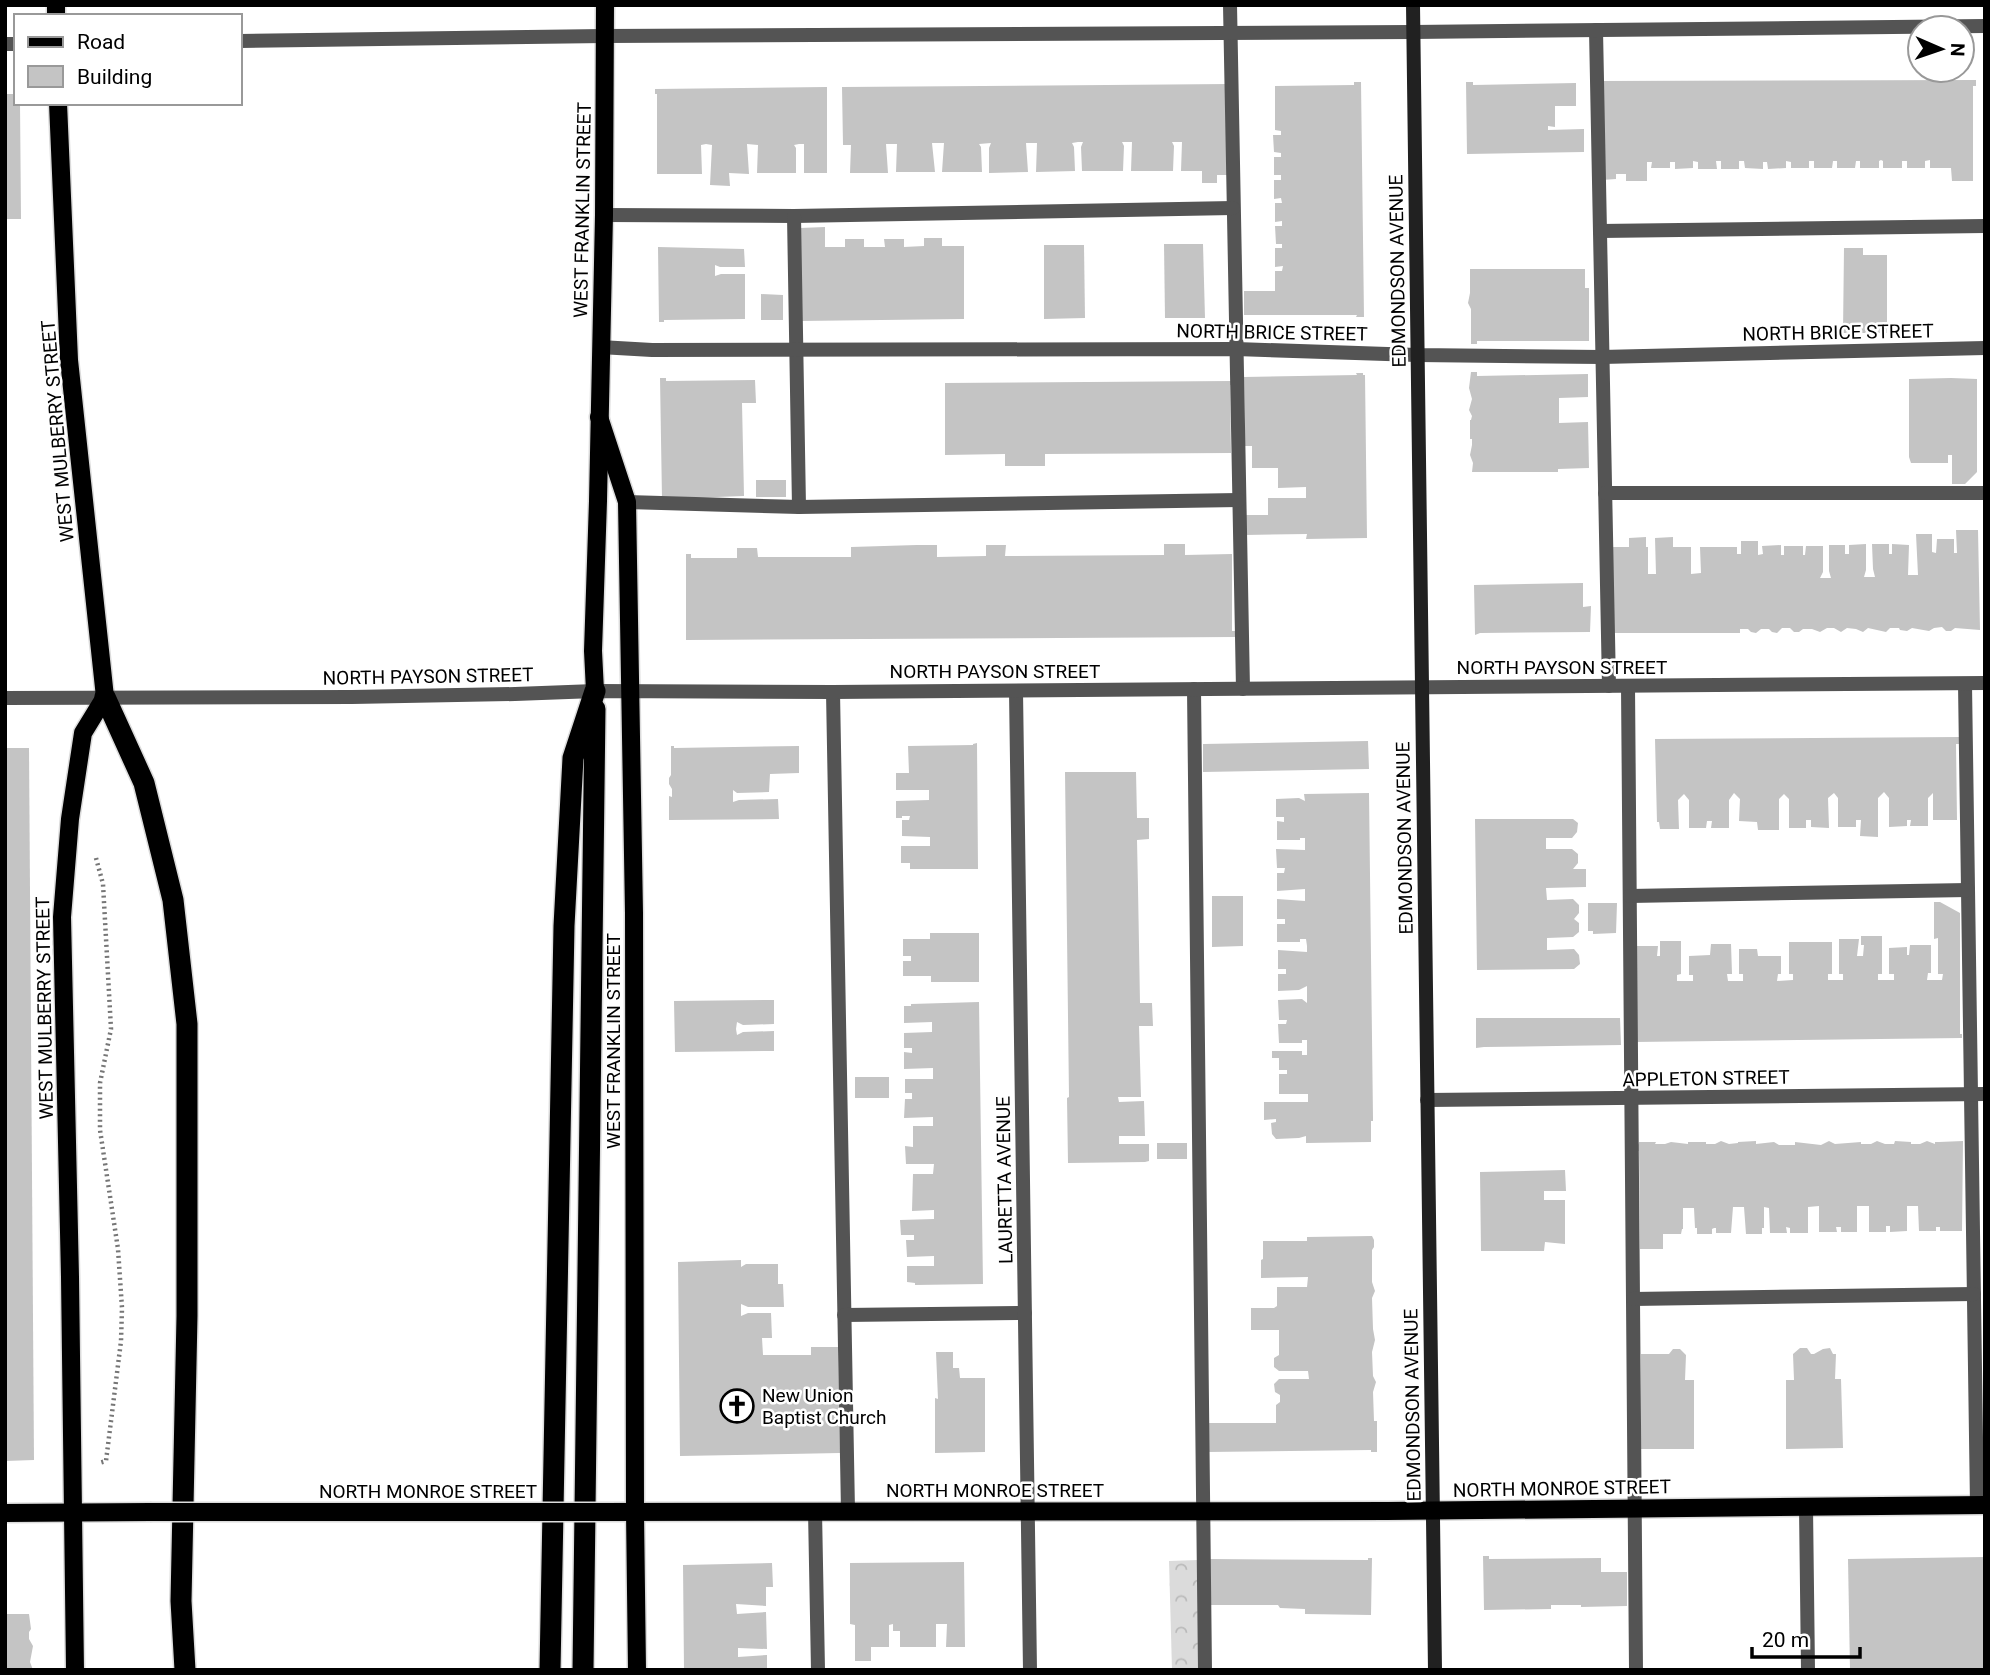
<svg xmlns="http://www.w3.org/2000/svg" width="1990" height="1675" font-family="Roboto,sans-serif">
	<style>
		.park { fill: url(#park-crowns) }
		.building { fill: #c4c4c4 }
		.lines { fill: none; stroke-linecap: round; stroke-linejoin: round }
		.primary-casing { stroke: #dbdbdb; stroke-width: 21 }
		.motorway-casing { stroke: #dbdbdb; stroke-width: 24 }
		.path { stroke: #767676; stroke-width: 4.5; stroke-dasharray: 2 3.5; stroke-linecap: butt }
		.service { stroke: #545454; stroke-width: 14 }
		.minor { stroke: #545454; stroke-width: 14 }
		.tertiary { stroke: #545454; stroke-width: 14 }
		.secondary { stroke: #212121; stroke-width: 14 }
		.primary { stroke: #000; stroke-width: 18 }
		.motorway { stroke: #000; stroke-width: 21 }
		.primary-bridge-casing { stroke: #dbdbdb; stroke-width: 21; stroke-linecap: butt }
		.primary-bridge { stroke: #000; stroke-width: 18 }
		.labels { text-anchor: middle; stroke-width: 5; stroke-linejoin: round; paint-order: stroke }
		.street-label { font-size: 19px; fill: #000; stroke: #fff }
		.poi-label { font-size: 19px; fill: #000; stroke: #fff; text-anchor: start }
	</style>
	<defs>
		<pattern id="park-crowns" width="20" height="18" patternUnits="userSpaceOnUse" patternTransform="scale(1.75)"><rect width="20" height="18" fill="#dbdbdb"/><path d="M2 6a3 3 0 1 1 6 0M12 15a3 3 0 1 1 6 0" fill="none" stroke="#bababa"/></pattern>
	</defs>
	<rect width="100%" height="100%" fill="#fff"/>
	<path class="park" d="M1198 1560 1199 1670H1172L1169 1561Z"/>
	<g class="building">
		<path d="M1976 80V86H1973V181H1952L1951 168H1930V160L1925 161V168H1907V161H1902V168H1883V161L1881 160 1879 161V168H1860V161H1856L1855 168H1837V161H1833L1832 168H1814V161H1809V168H1791V162L1786 161V168L1768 169 1767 162H1763V169L1745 168 1744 161H1739V169H1721V161H1716L1717 169H1698V162L1693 161V168L1675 169V162H1670V168H1651L1652 162H1647V181H1626V174H1616V179L1602 180 1599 81Z"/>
		<path d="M1354 82H1361L1364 317H1356L1357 315H1244V291H1275V271H1282L1283 266 1275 267V248H1282V244H1276L1275 226H1282V221L1275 222V203H1282L1281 198 1274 199V180H1281V175H1274V157H1281V153L1274 152 1273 135H1281V131L1275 130V86L1354 85Z"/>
		<path d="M1466 82H1473V85L1576 83V106H1555V127L1548 126V130L1584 129V152L1467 154Z"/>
		<path d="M1229 84 1228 175H1217V183H1202V171H1181L1182 142H1172L1174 146 1173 171H1131L1132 142H1122L1124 146 1123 171H1082L1081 147 1083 142H1078L1072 143 1074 147 1075 171 1036 172 1037 143H1026L1028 172 989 173V148L991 143 979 144 981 147 982 172H942L944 143H932L935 172H896L897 144H886L888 173H850L851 145H843L842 87Z"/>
		<path d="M827 87V173H804V144H799L794 145 796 148V173H757L758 145 747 144 749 174 729 173 730 186 710 185 712 145 706 144 701 145 702 174H657V94H655V89Z"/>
		<path d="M5 94H16V103H20L21 219H5Z"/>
		<path d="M825 227V247H845V239H864V247H885L884 239H904V247L924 246V238H942V246H964V319L799 321 800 228Z"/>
		<path d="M1164 244H1203L1205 318H1165Z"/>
		<path d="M1044 245H1084L1085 318 1044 319Z"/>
		<path d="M658 247 744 249 745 267H720L715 265V276L721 274H745V319L664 320V322H659Z"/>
		<path d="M1844 248H1863V255H1887V333H1843Z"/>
		<path d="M1470 269H1585V288H1589V341H1477V344H1471V309L1468 303 1470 293Z"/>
		<path d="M761 294 783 295V320H761Z"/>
		<path d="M1471 372H1477V376L1588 374V397L1559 398V423L1588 422 1589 468 1558 469V472H1472L1473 463 1470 455 1472 445V439H1470V420H1471L1472 416 1469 410 1472 399 1469 388Z"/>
		<path d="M1356 373H1363V375H1365L1367 538 1306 539 1307 534 1245 535 1246 515H1268V498H1306V487L1278 488V468H1252V446H1245L1244 377 1357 375Z"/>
		<path d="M660 378H666V381L755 380 756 403H742L744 496 662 499Z"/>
		<path d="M1951 378 1977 379V472L1965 484H1952V455H1948V463H1911L1909 457V379Z"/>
		<path d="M1232 381V385H1230L1231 453 1045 454V466H1005V454L945 455V383Z"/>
		<rect x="756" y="480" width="30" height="17"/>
		<path d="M1956 530H1978L1980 630 1955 628 1951 631H1946L1942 627 1934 628 1929 631 1912 628 1907 631 1900 630 1899 628H1890L1886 632 1868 628 1863 632 1856 629 1847 628 1841 632 1834 628H1827L1820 632 1812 629H1803L1799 632H1794L1790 628H1782L1777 633 1772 632 1769 629H1761L1756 633 1751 632 1748 629H1740V633H1610L1609 547H1629V538L1646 537V547H1648V574H1656L1655 538 1673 537V547H1691V574L1701 573 1700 547H1737V554H1741V541H1758V555L1763 554 1762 546 1781 545V555H1784V546H1803V555H1805L1806 546H1823V572L1820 578H1831L1829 571V545H1845V554H1849V545L1866 544V570L1864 577H1875L1873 569 1872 544H1889V554H1892V544L1909 545 1908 575H1918L1916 534H1932V552L1936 553 1937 539H1954V553H1957Z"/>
		<path d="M1164 544H1185V555L1232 554V631H1235V637L686 640V554H691V558H737V548H757L758 557H851V547L917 545H937V557L986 556V545H1006L1005 556 1164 555Z"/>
		<path d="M1583 583V607L1591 606 1590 632 1480 633 1475 635 1474 585Z"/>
		<path d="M1960 737V744H1956L1957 820H1933V793L1928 798V826H1910L1911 820H1907V826L1889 827V798L1884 792 1878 798V837L1860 836 1861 820H1856V827H1838V798L1834 793 1828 798 1829 828 1811 827V820H1806V828H1789V799L1784 794 1779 799V830H1758L1757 822 1739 821 1740 799 1734 793 1729 800V828H1711L1712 821H1707L1706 828H1689V800L1684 794 1678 800 1679 829H1660L1659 822H1657L1655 739Z"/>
		<path d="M1368 741 1369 769 1203 772V744Z"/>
		<path d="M977 743 978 869H910V863H901V846H930V837L902 836V820H909L910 816H902V818H896V801L929 800V790H896V773H909L908 746 973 745V744Z"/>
		<path d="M671 746H674V748L799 746V773L770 774 769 792 737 793 733 790V802L739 800 778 799 779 819 669 820V796L672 797V789L669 784V778L671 775Z"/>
		<path d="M5 748H29L34 1460 5 1461Z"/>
		<path d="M1065 772H1136L1137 818H1149V839L1137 840 1138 888 1140 1003H1152L1153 1026H1139L1141 1097H1118L1119 1102 1144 1101 1145 1136H1119V1144H1149V1161L1145 1162 1068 1163 1067 1098 1069 1097Z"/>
		<path d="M1369 793 1373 1119V1121H1371V1142L1306 1143V1136L1299 1138 1276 1139 1272 1134 1271 1123 1276 1122V1119L1264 1120V1102H1308V1094H1279V1074H1287V1070H1279V1058H1272V1051H1302V1055H1307V1040H1302V1043H1279L1278 1024H1286L1287 1020H1279L1278 1000 1302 999 1307 1003V986L1299 990 1278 991V974H1286V969H1278V950L1307 952V946L1306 939H1300V942H1277V924H1285V919H1277V899L1305 901V889L1277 891V873H1284L1285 868H1277L1276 849 1305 850V838H1300V840H1277V821L1284 822V817H1276V799L1299 798 1305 801 1304 794Z"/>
		<path d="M1475 819H1573L1578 823 1577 832 1572 838H1546V849H1572L1578 854V863L1573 869H1586V887L1546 888 1547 900 1573 899 1579 905V913L1574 919 1579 923V932L1573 937 1547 938V950L1574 949 1579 955 1580 964 1574 969 1477 970Z"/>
		<path d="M1212 896H1243V946L1212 947Z"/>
		<path d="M1934 902H1940L1960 913V1034H1962V1038L1634 1042 1636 946H1658L1657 956H1660V941H1681V974L1677 975V981H1693V975H1689V956L1710 955 1711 944H1731L1732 974H1727L1728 981H1743V974H1739V949H1757L1758 956H1781V974H1778L1777 981 1793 980V974H1789V942H1832V974H1828V980H1843V974H1839V939H1859L1857 956H1863L1864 945H1861V936H1882V974H1878V980H1894V974H1889V948L1907 947V955H1909L1910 945H1931V973H1928L1927 980H1942L1943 974H1938V938L1934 939Z"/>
		<path d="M1588 903H1617L1616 933 1593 934V931H1588Z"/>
		<path d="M930 933H979V982H931V976H903V961H911V956H903V939H930Z"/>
		<path d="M774 1000V1024L743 1025 737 1022 736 1029 737 1035 743 1032 774 1031V1051L675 1052 674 1001Z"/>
		<path d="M979 1002 983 1284 915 1285V1283L907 1282V1266H934V1256L907 1257 906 1240H914V1235H901L900 1220 934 1219V1210L912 1211 913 1174H933L934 1164H906L905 1146 913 1147V1126H933V1117L904 1118 905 1099H912V1093H905V1079H933V1068L904 1069V1052L912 1053V1048H904V1033L932 1032V1022L904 1023V1006H911V1004Z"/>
		<path d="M1476 1018H1620L1621 1045 1484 1047 1476 1048Z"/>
		<rect x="855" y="1077" width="34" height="21"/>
		<path d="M1721 1141 1729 1144 1738 1143V1142L1756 1141V1144L1774 1142 1779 1145H1795V1142L1821 1145 1829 1141 1835 1144 1861 1142V1144H1871L1877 1141 1885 1144H1894L1895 1141 1911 1142V1144H1920L1927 1141 1935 1144V1142H1939L1963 1141 1962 1231H1940V1227H1936V1231H1919L1918 1206H1907V1231L1890 1232V1226H1886V1232H1869V1206H1857V1232H1841V1227H1836L1837 1232H1819V1206L1808 1207V1233H1790V1228L1786 1227 1787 1233H1770L1769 1208 1764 1207V1228H1762V1234H1746L1744 1207H1733L1731 1233H1716V1228H1714L1712 1229V1234H1697V1228H1695L1694 1208H1683V1229H1682L1681 1234H1663V1249H1640L1639 1151H1636L1639 1142H1656L1655 1144H1665L1671 1142 1688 1144V1142H1706V1144H1715Z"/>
		<rect x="1157" y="1143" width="30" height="16"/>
		<path d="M1565 1170 1566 1191H1544V1200H1565V1244L1545 1242 1544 1251H1481L1480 1172Z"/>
		<path d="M1372 1236 1374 1240V1247L1372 1250V1282L1375 1291 1372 1298 1373 1329 1375 1340 1372 1352 1373 1376 1376 1382 1373 1392 1374 1421H1377V1452H1371V1450L1207 1452V1423H1276V1405L1280 1402V1395L1275 1392 1274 1384 1279 1379H1309L1308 1371H1279L1274 1367V1358L1279 1355V1330H1251V1308H1274L1277 1306V1287H1307L1308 1277 1261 1278V1260L1263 1259V1241H1307V1237Z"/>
		<path d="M741 1260V1267L746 1264H778V1284H783L784 1307H748L741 1304V1316L748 1313H771L772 1338H762L763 1355H811V1347H838L840 1453 680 1456 678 1262Z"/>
		<path d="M1800 1348H1807L1811 1354H1814L1823 1349 1830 1348 1833 1354H1836L1835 1379H1841L1843 1448 1786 1449V1380H1794L1793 1354Z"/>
		<path d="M1673 1349H1680L1686 1355 1685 1380H1694V1449H1641V1354H1669Z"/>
		<path d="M936 1352H953V1368H959L960 1378H985V1452L935 1453V1398L938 1399Z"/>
		<path d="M1483 1556H1489V1559L1601 1558V1572H1627V1606L1581 1607V1605H1551V1609L1484 1610Z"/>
		<path d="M1985 1557V1670H1850L1848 1559Z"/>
		<path d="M1368 1558H1372L1371 1615 1305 1614V1609L1280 1608 1278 1605H1210V1559L1368 1560Z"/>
		<path d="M964 1562 965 1647H946L947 1624H936V1647H900V1631H893V1624L889 1625V1647H871V1661H855V1625L850 1624V1563Z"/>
		<path d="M772 1563 773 1587H766V1606L736 1604 737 1614 766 1612 767 1649 738 1648V1657L767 1655V1670H684L683 1565Z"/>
		<path d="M5 1614H29L31 1629 29 1632V1639L33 1646 30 1662 33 1670H5Z"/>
	</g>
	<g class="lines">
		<defs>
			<g id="primary">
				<path d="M56 5V16"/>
				<path d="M58 103 69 360 105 697 83 733 70 819 62 917 70 1277 75 1670"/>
				<path d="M599 417 627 502 634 913 635 1512 637 1670"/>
				<path d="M595 691 593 651 598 501 604 215 605 5"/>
				<path d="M596 1512 1388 1511 1985 1505"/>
				<path d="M5 1513 150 1512"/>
			</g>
			<g id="motorway">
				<path d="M105 697 144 783 173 900 187 1024V1316L181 1601 185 1670"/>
				<path d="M550 1670 564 926 573 758 595 691"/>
				<path d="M583 1670 595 709"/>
			</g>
		</defs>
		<use href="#primary" class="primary-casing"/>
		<use href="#motorway" class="motorway-casing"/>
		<path class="path" d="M96 858 103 884 111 1029 100 1083V1130L118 1249 122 1308 121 1341 106 1461 99 1463"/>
		<g class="service">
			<path d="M1230 5 1243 689"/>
			<path d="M1596 30 1609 686"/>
			<path d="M604 215 794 216 1233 208"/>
			<path d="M794 216 799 507"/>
			<path d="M1600 231 1985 226"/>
			<path d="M1605 493H1985"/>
			<path d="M627 502 799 507 1239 500"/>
			<path d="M1965 684 1977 1505"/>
			<path d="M1628 686 1636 1670"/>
			<path d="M1194 689 1205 1670"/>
			<path d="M833 692 848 1511"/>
			<path d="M1630 896 1968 890"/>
			<path d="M1633 1299 1974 1294"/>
			<path d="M844 1315 1025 1313"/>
			<path d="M815 1511 818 1670"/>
		</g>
		<g class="minor">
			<path d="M605 36 1413 32 1985 26"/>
			<path d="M600 347 652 350 1236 349 1417 355 1602 357 1985 348"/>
			<path d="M1016 691 1030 1670"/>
			<path d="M5 698 352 697 515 694 595 691 833 692 1985 683"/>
			<path d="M1427 1100 1985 1094"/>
			<path d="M1806 1507 1808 1670"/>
		</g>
		<g class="tertiary">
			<path d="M240 41 605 36"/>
			<path d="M5 44H16"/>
		</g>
		<path class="secondary" d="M1413 5 1435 1670"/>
		<use href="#primary" class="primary"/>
		<use href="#motorway" class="motorway"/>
		<defs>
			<path id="primary-bridge" d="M150 1512H596"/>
		</defs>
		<use href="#primary-bridge" class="primary-bridge-casing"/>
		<use href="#primary-bridge" class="primary-bridge"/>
	</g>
	<defs>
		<symbol id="church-ring" viewBox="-11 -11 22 22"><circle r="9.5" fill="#fff" stroke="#000" stroke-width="1.5"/><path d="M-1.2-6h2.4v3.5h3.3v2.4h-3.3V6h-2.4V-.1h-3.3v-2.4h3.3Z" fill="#000"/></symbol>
	</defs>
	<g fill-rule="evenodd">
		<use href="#church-ring" x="718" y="1387" width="38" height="38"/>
	</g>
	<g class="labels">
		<g class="street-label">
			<text transform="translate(582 210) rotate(-89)" y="7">WEST FRANKLIN STREET</text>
			<text transform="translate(1397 271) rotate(-91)" y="7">EDMONDSON AVENUE</text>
			<text transform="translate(1272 332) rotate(1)" y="7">NORTH BRICE STREET</text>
			<text transform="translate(1838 332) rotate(-1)" y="7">NORTH BRICE STREET</text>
			<text transform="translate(57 431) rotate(-95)" y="7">WEST MULBERRY STREET</text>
			<text x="1562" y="674">NORTH PAYSON STREET</text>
			<text x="995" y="678">NORTH PAYSON STREET</text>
			<text transform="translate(428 676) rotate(-1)" y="7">NORTH PAYSON STREET</text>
			<text transform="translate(1404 838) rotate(-91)" y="7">EDMONDSON AVENUE</text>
			<text transform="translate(44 1008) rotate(-91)" y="7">WEST MULBERRY STREET</text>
			<text transform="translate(613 1041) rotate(-90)" y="7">WEST FRANKLIN STREET</text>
			<text transform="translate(1706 1078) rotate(-1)" y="7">APPLETON STREET</text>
			<text transform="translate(1004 1180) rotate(-91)" y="7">LAURETTA AVENUE</text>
			<text transform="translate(1412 1405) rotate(-91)" y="7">EDMONDSON AVENUE</text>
			<text transform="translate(1562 1488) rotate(-1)" y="7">NORTH MONROE STREET</text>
			<text x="995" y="1497">NORTH MONROE STREET</text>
			<text x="428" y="1498">NORTH MONROE STREET</text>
		</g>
		<g class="poi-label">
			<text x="762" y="1402">New Union<tspan x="762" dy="22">Baptist Church</tspan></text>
		</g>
	</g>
	<rect width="1990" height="1675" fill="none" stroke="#000000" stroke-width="14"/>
	<rect x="14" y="14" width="228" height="91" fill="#ffffff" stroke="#999999" stroke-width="2"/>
	<rect x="28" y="37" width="35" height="10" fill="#000000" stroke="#999999" stroke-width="2"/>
	<text x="77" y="49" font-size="21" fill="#000000">Road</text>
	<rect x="28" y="66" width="35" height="21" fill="#c4c4c4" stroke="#999999" stroke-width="2"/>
	<text x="77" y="84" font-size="21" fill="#000000">Building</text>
	<g transform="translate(1941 49) rotate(92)"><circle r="33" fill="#ffffff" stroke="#999999" stroke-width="2"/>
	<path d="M0-5L12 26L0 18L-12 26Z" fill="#000000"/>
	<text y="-10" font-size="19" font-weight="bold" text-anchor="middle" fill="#000000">N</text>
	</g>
	<path d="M1752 1647v10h108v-10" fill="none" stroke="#000000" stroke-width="3.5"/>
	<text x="1762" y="1647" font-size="21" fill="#000000" stroke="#ffffff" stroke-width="5" paint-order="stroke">20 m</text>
</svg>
